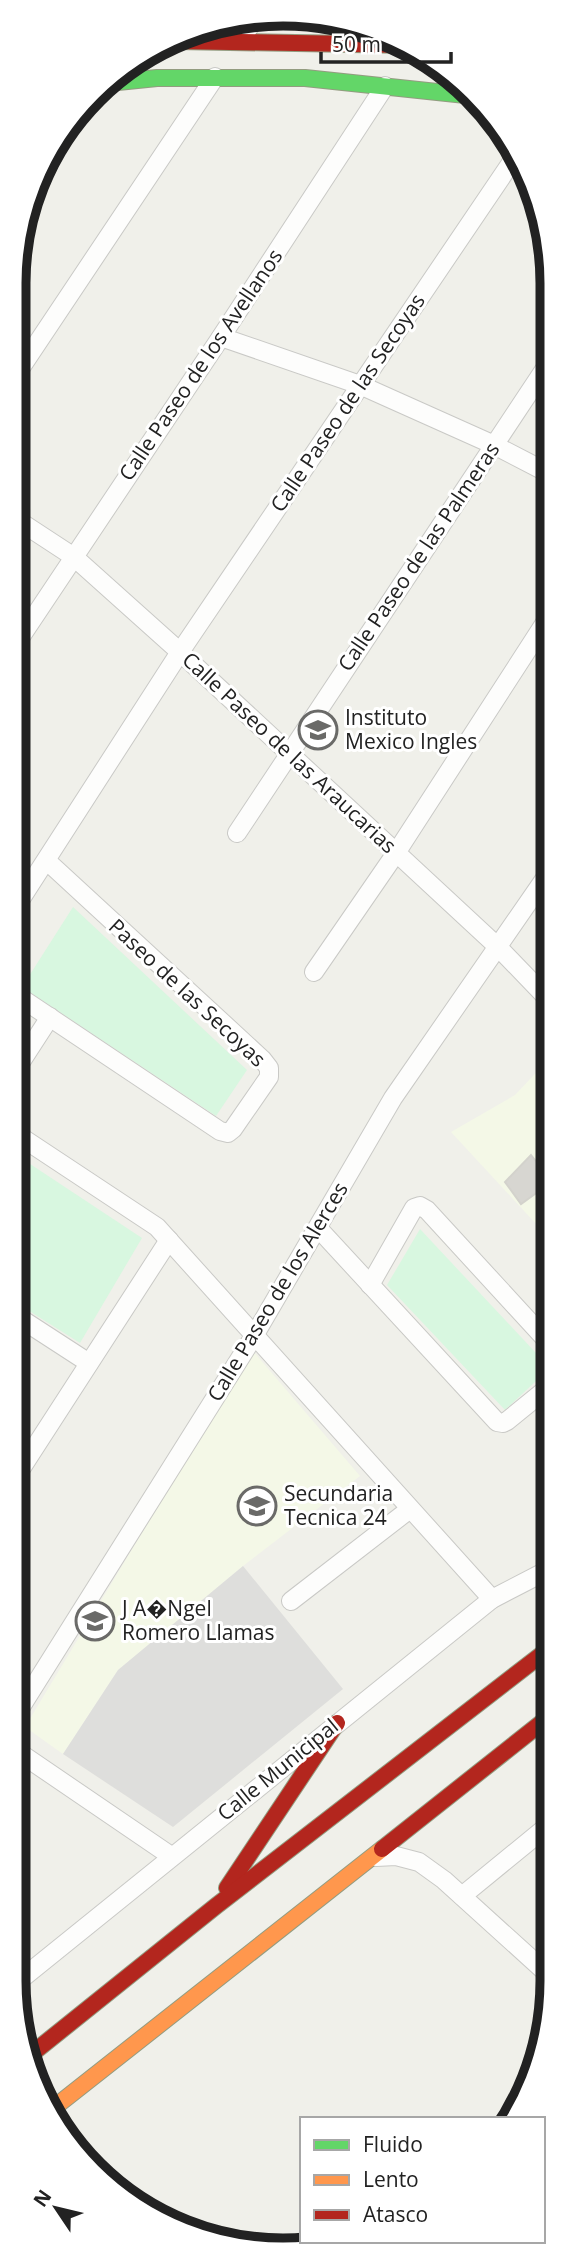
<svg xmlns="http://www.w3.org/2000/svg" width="566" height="2264" font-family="'Open Sans',sans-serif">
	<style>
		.education { fill: #f4f8e7 }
		.religious { fill: #dededc }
		.park { fill: #d8f7e0 }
		.building { fill: #d7d6d1; stroke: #d3d2cc; stroke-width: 2 }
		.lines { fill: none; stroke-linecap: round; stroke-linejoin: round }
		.street-casing { stroke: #c9c9c6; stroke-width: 20 }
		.fast-casing { stroke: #939c80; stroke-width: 18 }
		.slow-casing { stroke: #939c80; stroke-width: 18 }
		.jam-casing { stroke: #939c80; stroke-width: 18 }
		.street { stroke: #fdfdfc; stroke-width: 18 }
		.fast { stroke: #63d668; stroke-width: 16 }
		.slow { stroke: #ff974d; stroke-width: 16 }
		.jam { stroke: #b3261e; stroke-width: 16 }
		.labels { text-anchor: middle; stroke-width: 6; stroke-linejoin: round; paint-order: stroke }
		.street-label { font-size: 21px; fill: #222; stroke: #fff }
		.poi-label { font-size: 21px; fill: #222; stroke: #fff; text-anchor: start }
		.rim { fill: none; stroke: #222; stroke-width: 9 }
	</style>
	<rect width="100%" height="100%" fill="#f0f0ea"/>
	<g class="education">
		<path d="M550 1058V1239L451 1132 515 1095Z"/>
		<path d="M252 1350 360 1476 243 1566 118 1670 63 1754 25 1727Z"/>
	</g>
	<path class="religious" d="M243 1566 343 1689 173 1827 63 1754 118 1670Z"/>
	<g class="park">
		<path d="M73 907 247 1070 216 1116 22 987Z"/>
		<path d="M15 1154 142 1238 80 1343 15 1302Z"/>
		<path d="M420 1229 550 1368 505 1410 387 1285Z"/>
	</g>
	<path class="building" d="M531 1155 550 1179V1183L521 1204 505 1182Z"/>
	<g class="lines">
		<defs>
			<g id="street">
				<path d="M240 41 254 20"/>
				<path d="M221 337 360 385 494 445 550 474"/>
				<path d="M16 375 215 77"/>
				<path d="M16 519 74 557 180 652 498 947 550 1001"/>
				<path d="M16 644 221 337 385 86"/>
				<path d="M237 833 550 361"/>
				<path d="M15 908 180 652 517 154"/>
				<path d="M314 972 396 853 550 615"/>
				<path d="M15 994 220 1131 228 1133 233 1129 269 1077V1068L262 1059 47 861"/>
				<path d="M15 1071 50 1017"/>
				<path d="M15 1133 157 1227 492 1599"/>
				<path d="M318 1228 497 1422 503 1423 507 1421 550 1386"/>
				<path d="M370 1285 414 1208 420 1206 427 1210 550 1344"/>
				<path d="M15 1315 89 1363"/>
				<path d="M15 1478 169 1240"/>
				<path d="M291 1601 410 1509"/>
				<path d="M14 1718 254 1336 393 1098 550 871"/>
				<path d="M14 1749 171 1856"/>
				<path d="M376 1857 396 1856 419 1862 444 1880 550 1976"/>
				<path d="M462 1896 550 1824"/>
				<path d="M15 1984 492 1599 550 1569"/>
			</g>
			<path id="fast" d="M108 83 157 78H305L475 96"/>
			<path id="slow" d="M51 2110 382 1849"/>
			<g id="jam">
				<path d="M177 41 407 45"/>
				<path d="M382 1849 550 1716"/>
				<path d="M227 1888 337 1723"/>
				<path d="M29 2056 216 1906 550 1648"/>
			</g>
		</defs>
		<use href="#street" class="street-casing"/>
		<use href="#fast" class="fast-casing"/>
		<use href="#slow" class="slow-casing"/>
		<use href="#jam" class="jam-casing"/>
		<use href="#street" class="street"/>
		<use href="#fast" class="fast"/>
		<use href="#slow" class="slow"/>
		<use href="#jam" class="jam"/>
	</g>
	<defs>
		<symbol id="school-ring" viewBox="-11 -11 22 22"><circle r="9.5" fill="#fff" stroke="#6a6a68" stroke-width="1.5"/><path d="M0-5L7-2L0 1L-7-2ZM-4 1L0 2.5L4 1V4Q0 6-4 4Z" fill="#6a6a68"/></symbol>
	</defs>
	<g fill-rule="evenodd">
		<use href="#school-ring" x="296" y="708" width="44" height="44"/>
		<use href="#school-ring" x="235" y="1484" width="44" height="44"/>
		<use href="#school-ring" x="73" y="1599" width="44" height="44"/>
	</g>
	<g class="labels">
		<g class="street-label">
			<text transform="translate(201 365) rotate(-56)" y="7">Calle Paseo de los Avellanos</text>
			<text transform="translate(348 403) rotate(-56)" y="7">Calle Paseo de las Secoyas</text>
			<text transform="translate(419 557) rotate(-56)" y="7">Calle Paseo de las Palmeras</text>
			<text transform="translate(289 753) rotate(43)" y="7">Calle Paseo de las Araucarias</text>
			<text transform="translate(187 993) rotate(43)" y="7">Paseo de las Secoyas</text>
			<text transform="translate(278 1292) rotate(-59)" y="7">Calle Paseo de los Alerces</text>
			<text transform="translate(278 1770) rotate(-39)" y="7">Calle Municipal</text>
		</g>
		<g class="poi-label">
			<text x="345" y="725">Instituto<tspan x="345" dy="24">Mexico Ingles</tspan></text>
			<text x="284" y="1501">Secundaria<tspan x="284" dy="24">Tecnica 24</tspan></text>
			<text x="122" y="1616">J A�Ngel<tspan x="122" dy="24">Romero Llamas</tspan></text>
		</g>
	</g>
	<path d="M0 0H566V2264H0ZM283 26H283A257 257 0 0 1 540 283V1981A257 257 0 0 1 283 2238H283A257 257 0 0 1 26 1981V283A257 257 0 0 1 283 26Z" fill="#fff" fill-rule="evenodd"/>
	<path class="rim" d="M283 26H283A257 257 0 0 1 540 283V1981A257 257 0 0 1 283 2238H283A257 257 0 0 1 26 1981V283A257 257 0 0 1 283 26Z"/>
	<rect x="300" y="2117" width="245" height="126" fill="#ffffff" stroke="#a7a7a7" stroke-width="2"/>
	<rect x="314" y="2140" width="35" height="10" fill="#63d668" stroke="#a7a7a7" stroke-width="2"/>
	<text x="363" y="2152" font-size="21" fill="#222222">Fluido</text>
	<rect x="314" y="2175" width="35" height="10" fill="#ff974d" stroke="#a7a7a7" stroke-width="2"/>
	<text x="363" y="2187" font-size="21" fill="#222222">Lento</text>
	<rect x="314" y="2210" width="35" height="10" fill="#b3261e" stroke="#a7a7a7" stroke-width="2"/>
	<text x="363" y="2222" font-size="21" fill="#222222">Atasco</text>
	<g transform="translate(56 2208) rotate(305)" stroke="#ffffff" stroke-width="5" paint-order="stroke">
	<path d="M0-5L12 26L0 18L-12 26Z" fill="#222222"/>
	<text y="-10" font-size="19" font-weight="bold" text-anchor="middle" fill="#222222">N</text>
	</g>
	<path d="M321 52v10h130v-10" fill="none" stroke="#222222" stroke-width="3.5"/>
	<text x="332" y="52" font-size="21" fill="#222222" stroke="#ffffff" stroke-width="5" paint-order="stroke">50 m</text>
</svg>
